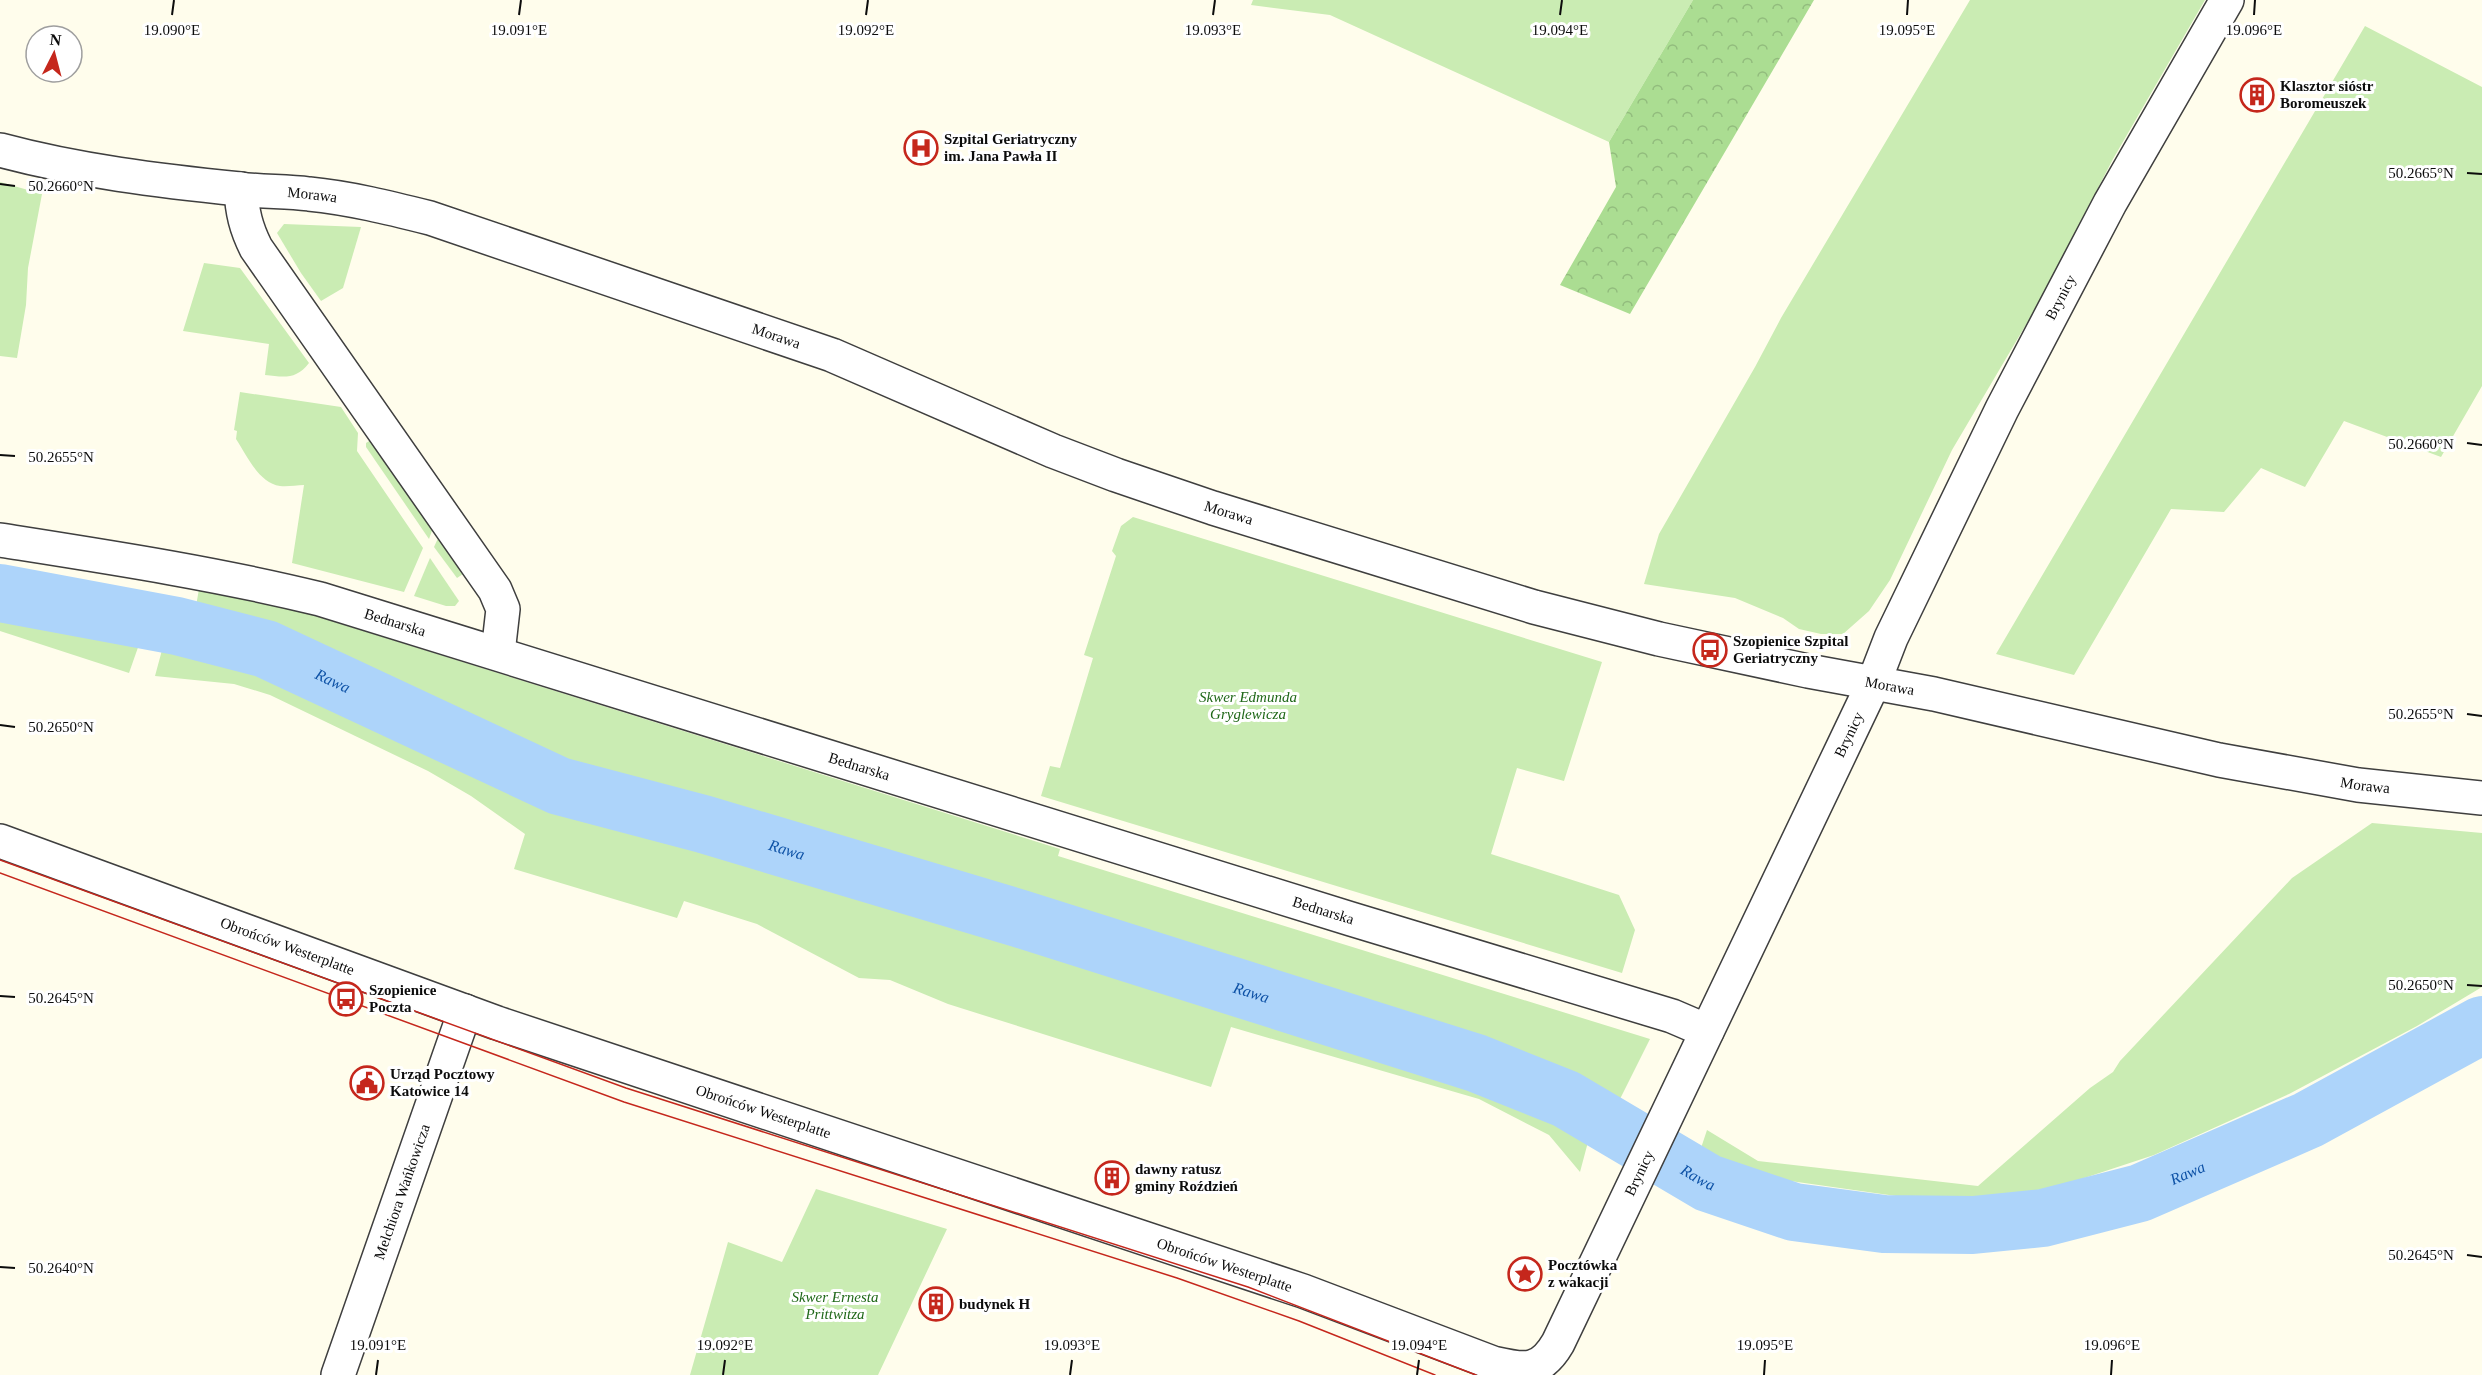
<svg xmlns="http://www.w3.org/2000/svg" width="2482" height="1375" font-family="'Times New Roman',serif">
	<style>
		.green { fill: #caecb3 }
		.forest { fill: url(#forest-crowns) }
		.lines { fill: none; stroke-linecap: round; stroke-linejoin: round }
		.river { stroke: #add4fa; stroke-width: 58 }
		.minor-casing { stroke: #3f3f3f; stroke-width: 36 }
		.minor { stroke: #fff; stroke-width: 33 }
		.tram { stroke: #c5271c; stroke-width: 1.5 }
		.ticks { fill: none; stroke: #0c0c0c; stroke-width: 2 }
		.labels { text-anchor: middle; stroke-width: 6; stroke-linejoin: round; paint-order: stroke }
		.poi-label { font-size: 15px; font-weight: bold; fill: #0c0c0c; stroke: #fff; text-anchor: start }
		.street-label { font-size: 15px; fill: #0c0c0c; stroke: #fff }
		.park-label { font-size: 15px; font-style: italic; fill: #206819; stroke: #fff }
		.water-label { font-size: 16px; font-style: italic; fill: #0e52a6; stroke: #fff }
		.ticks-label { font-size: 15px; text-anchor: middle; fill: #0c0c0c; stroke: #fff; stroke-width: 6; stroke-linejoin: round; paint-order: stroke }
	</style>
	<defs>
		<pattern id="forest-crowns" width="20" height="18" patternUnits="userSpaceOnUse" patternTransform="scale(1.5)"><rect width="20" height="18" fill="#abdd92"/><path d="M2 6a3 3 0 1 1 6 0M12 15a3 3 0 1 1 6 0" fill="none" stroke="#92bc7d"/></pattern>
	</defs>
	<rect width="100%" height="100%" fill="#fffdec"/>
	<g class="green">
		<path d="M1253 0H1693L1609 142 1330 15 1251 5Z"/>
		<path d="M1970 0H2205L2113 159 2037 306 1952 450 1890 580 1869 611 1843 634H1821L1799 629 1783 618 1735 598 1644 584 1659 534 1755 367 1781 318Z"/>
		<path d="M2365 26 2482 87V386L2441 457 2344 421 2305 487 2261 468 2224 512 2171 509 2074 675 1996 654Z"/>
		<path d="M0 182 42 194 28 268 26 305 17 358 0 356Z"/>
		<path d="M284 224 361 227 343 288 321 301 301 273 277 233Z"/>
		<path d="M204 263 240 268 309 363C296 380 284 377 265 375L269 344 183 331Z"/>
		<path d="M240 392 341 407 358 433 357 451 423 548 404 592 292 563 304 485C296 485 288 487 280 486 259 483 247 456 236 439L237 431 234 430Z"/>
		<path d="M374 438 434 525 429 539 366 447V443Z"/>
		<path d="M1133 517 1602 662 1564 781 1517 768 1491 854 1619 895 1635 930 1622 973 1041 796 1050 766 1060 768 1093 658 1084 655 1116 556 1112 551 1121 526Z"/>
		<path d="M440 534 466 572 457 578 434 547Z"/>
		<path d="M430 558 459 601 455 606H446L414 596Z"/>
		<path d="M199 589 306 613 1060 849 1058 856 1650 1039 1618 1103 1556 1067 1406 1017 780 822 560 764 514 745 374 675 285 634 239 617 196 606Z"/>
		<path d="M0 611 142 636 129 673 0 631Z"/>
		<path d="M165 639 250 657 525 791 977 923 1478 1082 1533 1105 1588 1142 1580 1172 1549 1135 1479 1099 1231 1027 1211 1087 948 1004 890 980 859 978 757 924 684 901 677 918 514 869 525 834 471 796 428 771 270 695 234 684 155 676Z"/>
		<path d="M2372 823 2482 833V987L2417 1026 2289 1094 2154 1155 2057 1187 1983 1198 1896 1196 1762 1177 1700 1151 1707 1130 1758 1161 1978 1186 2090 1088 2113 1072 2120 1061 2292 878Z"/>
		<path d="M816 1189 947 1229 878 1375H690L728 1242 782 1262Z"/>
	</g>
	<path class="forest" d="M1693 0H1814L1630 314 1560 285 1616 187 1609 142Z"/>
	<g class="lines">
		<path class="river" id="s1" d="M0 593 177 626 266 649 559 786 703 824 1021 919 1476 1063 1566 1099 1708 1183 1794 1212 1884 1224 1973 1225 2043 1218 2140 1193 2308 1120 2482 1025"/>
		<defs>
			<g id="minor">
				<path id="s2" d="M0 150C78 171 160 181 240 189 263 192 286 191 309 194 350 198 390 208 430 218L832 355 1053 451 1116 475 1213 508 1534 607 1659 639 1808 671 1934 694 2219 760 2358 785 2482 798"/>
				<path d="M241 189C242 212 246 228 256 248L495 590 503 609 498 653"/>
				<path id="s3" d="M0 540C108 557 214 573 320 599L1351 919 1672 1016 1707 1031"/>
				<path id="s4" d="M0 841 497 1023 1303 1291 1493 1363C1524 1370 1540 1374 1558 1343L1843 747 1874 682 1891 638 2002 409 2110 203 2227 0"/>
				<path id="s5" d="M338 1375 465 1011"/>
			</g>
		</defs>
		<use href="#minor" class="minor-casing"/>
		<use href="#minor" class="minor"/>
		<g class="tram">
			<path d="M0 860 626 1088 1248 1287 1476 1375"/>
			<path d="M0 873 624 1102 1177 1278 1299 1321 1435 1375"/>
		</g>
	</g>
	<path class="ticks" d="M172 15 174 0M519 15 521 0M866 15 868 0M1213 15 1215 0M1560 15 1562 0M1907 15 1908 0M2254 15 2255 0M2467 173 2482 174M0 184 15 186M2467 443 2482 445M0 455 15 456M2467 714 2482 716M0 725 15 727M2467 985 2482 986M0 996 15 997M2467 1255 2482 1257M0 1267 15 1268M376 1375 378 1360M723 1375 725 1360M1070 1375 1072 1360M1417 1375 1419 1360M1764 1375 1765 1360M2111 1375 2112 1360"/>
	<defs>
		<symbol id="building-ring" viewBox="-11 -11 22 22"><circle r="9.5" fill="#fff" stroke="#c5271c" stroke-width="1.5"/><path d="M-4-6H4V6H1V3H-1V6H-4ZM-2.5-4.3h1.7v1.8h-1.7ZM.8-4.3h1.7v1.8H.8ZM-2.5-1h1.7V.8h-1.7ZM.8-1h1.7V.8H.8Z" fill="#c5271c"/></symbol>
		<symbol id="hospital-ring" viewBox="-11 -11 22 22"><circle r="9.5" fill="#fff" stroke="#c5271c" stroke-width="1.5"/><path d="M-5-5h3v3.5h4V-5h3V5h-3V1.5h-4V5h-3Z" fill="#c5271c"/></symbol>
		<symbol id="bus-ring" viewBox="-11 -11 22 22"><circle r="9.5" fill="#fff" stroke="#c5271c" stroke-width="1.5"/><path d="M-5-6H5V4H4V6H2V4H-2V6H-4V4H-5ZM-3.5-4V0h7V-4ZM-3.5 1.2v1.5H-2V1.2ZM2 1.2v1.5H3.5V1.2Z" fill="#c5271c"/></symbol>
		<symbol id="civic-ring" viewBox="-11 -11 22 22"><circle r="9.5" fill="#fff" stroke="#c5271c" stroke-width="1.5"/><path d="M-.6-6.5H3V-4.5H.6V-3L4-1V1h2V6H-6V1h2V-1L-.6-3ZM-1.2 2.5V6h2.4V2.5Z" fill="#c5271c"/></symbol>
		<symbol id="sight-ring" viewBox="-11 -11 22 22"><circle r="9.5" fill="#fff" stroke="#c5271c" stroke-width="1.5"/><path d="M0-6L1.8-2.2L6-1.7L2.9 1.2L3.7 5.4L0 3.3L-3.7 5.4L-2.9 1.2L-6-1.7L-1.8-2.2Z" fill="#c5271c"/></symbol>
	</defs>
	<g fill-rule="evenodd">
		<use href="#building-ring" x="2238" y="76" width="38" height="38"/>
		<use href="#hospital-ring" x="902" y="129" width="38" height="38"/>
		<use href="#bus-ring" x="1691" y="631" width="38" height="38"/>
		<use href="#bus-ring" x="327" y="980" width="38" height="38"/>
		<use href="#civic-ring" x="348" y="1064" width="38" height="38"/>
		<use href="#building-ring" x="1093" y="1159" width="38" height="38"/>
		<use href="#sight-ring" x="1506" y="1255" width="38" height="38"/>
		<use href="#building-ring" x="917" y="1285" width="38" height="38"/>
	</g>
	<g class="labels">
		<g class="poi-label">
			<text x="2280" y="91">Klasztor sióstr<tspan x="2280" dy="17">Boromeuszek</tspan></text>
			<text x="944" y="144">Szpital Geriatryczny<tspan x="944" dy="17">im. Jana Pawła II</tspan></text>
			<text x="1733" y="646">Szopienice Szpital<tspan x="1733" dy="17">Geriatryczny</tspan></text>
			<text x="369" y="995">Szopienice<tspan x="369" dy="17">Poczta</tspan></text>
			<text x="390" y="1079">Urząd Pocztowy<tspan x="390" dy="17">Katowice 14</tspan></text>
			<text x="1135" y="1174">dawny ratusz<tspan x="1135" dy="17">gminy Roździeń</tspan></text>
			<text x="1548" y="1270">Pocztówka<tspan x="1548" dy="17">z wakacji</tspan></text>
			<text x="959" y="1309">budynek H</text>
		</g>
		<g class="street-label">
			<text dy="5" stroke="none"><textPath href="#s2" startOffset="316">Morawa</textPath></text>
			<text dy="5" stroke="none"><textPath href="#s4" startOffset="2818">Brynicy</textPath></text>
			<text dy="5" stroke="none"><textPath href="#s2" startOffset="802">Morawa</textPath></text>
			<text dy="5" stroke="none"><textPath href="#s2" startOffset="1288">Morawa</textPath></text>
			<text dy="5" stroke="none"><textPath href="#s3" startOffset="404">Bednarska</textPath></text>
			<text dy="5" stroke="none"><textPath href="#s2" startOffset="1972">Morawa</textPath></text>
			<text dy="5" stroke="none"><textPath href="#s4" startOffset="2332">Brynicy</textPath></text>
			<text dy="5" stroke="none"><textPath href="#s3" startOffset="890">Bednarska</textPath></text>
			<text dy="5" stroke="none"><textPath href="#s2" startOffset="2458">Morawa</textPath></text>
			<text dy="5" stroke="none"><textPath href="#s3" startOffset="1376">Bednarska</textPath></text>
			<text dy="5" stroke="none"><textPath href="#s4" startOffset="306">Obrońców Westerplatte</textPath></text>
			<text dy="5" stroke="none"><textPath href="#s4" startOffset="810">Obrońców Westerplatte</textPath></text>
			<text dy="5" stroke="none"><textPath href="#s4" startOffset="1846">Brynicy</textPath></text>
			<text dy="5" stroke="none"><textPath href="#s5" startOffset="194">Melchiora Wańkowicza</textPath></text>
			<text dy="5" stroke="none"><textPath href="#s4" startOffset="1296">Obrońców Westerplatte</textPath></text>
		</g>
		<g class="park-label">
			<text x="1248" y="702">Skwer Edmunda<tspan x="1248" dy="17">Gryglewicza</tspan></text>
			<text x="835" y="1302">Skwer Ernesta<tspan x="835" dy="17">Prittwitza</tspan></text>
		</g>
		<g class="water-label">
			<text dy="6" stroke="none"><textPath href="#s1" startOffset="346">Rawa</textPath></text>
			<text dy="6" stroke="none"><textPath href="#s1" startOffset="832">Rawa</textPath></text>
			<text dy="6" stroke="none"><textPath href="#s1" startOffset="1318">Rawa</textPath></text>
			<text dy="6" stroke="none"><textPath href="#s1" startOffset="2308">Rawa</textPath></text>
			<text dy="6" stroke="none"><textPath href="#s1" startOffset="1804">Rawa</textPath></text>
		</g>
	</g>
	<g class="ticks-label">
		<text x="172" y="35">19.090°E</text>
		<text x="519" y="35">19.091°E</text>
		<text x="866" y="35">19.092°E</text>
		<text x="1213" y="35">19.093°E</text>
		<text x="1560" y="35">19.094°E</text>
		<text x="1907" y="35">19.095°E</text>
		<text x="2254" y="35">19.096°E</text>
		<text x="2421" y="178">50.2665°N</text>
		<text x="61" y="191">50.2660°N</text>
		<text x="2421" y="449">50.2660°N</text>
		<text x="61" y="462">50.2655°N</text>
		<text x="2421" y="719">50.2655°N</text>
		<text x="61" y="732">50.2650°N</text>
		<text x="2421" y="990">50.2650°N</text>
		<text x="61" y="1003">50.2645°N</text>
		<text x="2421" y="1260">50.2645°N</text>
		<text x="61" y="1273">50.2640°N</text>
		<text x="378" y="1350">19.091°E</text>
		<text x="725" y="1350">19.092°E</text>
		<text x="1072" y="1350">19.093°E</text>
		<text x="1419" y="1350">19.094°E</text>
		<text x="1765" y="1350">19.095°E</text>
		<text x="2112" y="1350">19.096°E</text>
	</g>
	<g transform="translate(54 54) rotate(6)"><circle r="28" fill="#ffffff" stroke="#9e9e9e" stroke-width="1.5"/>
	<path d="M0-4.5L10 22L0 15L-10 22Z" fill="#c5271c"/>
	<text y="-9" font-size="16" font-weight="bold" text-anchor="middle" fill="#0c0c0c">N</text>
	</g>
</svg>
